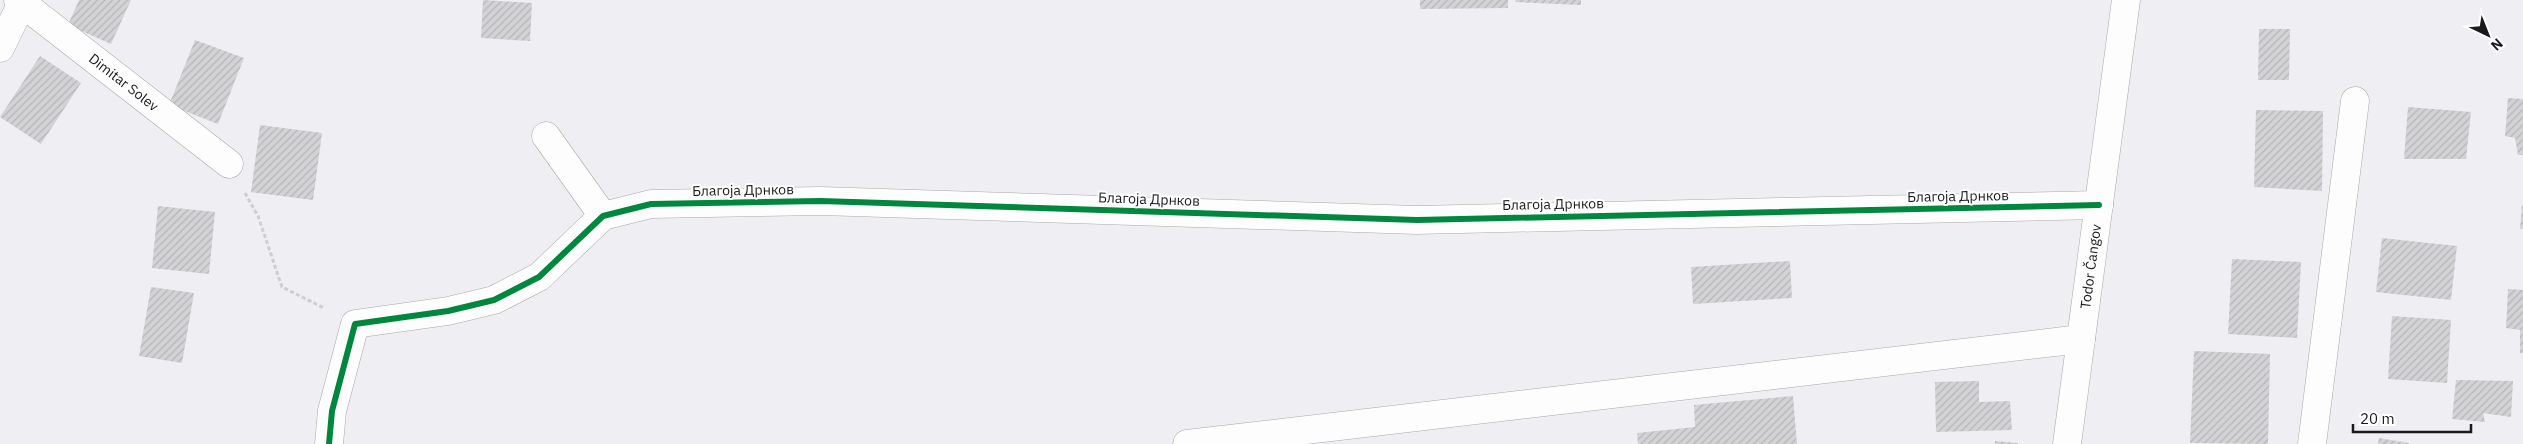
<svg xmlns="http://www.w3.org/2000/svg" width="2523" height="444" font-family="'IBM Plex Sans',sans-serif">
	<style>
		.building { fill: url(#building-hatch) }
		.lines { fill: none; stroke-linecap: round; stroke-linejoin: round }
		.minor-casing { stroke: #a8a8aa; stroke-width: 29 }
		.path { stroke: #cdcece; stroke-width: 3; stroke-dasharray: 4 2.5; stroke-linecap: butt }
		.minor { stroke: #fdfdfd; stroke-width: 28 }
		.cycleway-casing { stroke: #fff; stroke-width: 9 }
		.cycleway { stroke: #00873e; stroke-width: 6 }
		.labels { text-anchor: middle; stroke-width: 4; stroke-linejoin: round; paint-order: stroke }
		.street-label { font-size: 14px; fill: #191a1c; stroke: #fff }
	</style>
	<defs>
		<pattern id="building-hatch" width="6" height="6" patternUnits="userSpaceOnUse" patternTransform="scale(1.25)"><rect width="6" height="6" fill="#d3d2d5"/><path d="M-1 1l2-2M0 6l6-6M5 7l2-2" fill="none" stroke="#b5b4b6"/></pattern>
	</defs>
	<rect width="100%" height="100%" fill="#efeff3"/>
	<g class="building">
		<path d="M79 0H131L111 44 68 25Z"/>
		<path d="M483 0 532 3 530 41 481 38Z"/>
		<path d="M1420 0H1508V8L1420 9Z"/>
		<path d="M1516 0H1581V5L1515 2Z"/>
		<path d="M2259 29H2290L2289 80H2258Z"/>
		<path d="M195 40 244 58 218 124 169 105Z"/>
		<path d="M40 56 81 83 41 144 0 117Z"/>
		<path d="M2508 98 2523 99V155H2518L2515 138 2505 136Z"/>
		<path d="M2408 107 2471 112 2466 159H2404Z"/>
		<path d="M2256 110 2323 111 2322 191 2254 187Z"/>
		<path d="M260 125 322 133 313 200 251 192Z"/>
		<path d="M2522 205H2523V229H2520Z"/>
		<path d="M158 206 215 212 209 274 152 268Z"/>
		<path d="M2382 238 2457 246 2451 300 2376 292Z"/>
		<path d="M2232 259 2301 262 2297 338 2228 334Z"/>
		<path d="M1790 261 1792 298 1693 304 1691 267Z"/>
		<path d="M151 287 194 293 182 363 139 356Z"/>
		<path d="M2508 289 2523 290V353H2520V330L2506 328Z"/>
		<path d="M2392 316 2451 320 2447 383 2388 379Z"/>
		<path d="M2194 351 2270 354 2268 444 2190 443Z"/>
		<path d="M2456 380 2513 381 2511 417 2483 413 2485 422 2452 419Z"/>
		<path d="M1979 381V402L2010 401 2012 430 1936 432 1935 382Z"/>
		<path d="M1793 396 1797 444H1638L1637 433 1695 427 1694 405Z"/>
		<path d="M2379 438 2409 443V444H2378Z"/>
		<path d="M1995 441 2018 443V444H1995Z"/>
	</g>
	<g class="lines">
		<defs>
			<g id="minor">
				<path id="s1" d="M18 0 229 164"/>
				<path d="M0 48 22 3"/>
				<path d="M546 136 603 216"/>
				<path d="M329 444 332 411 355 324 448 311 494 300 539 277 603 216 651 204 821 201 1417 220 2099 205"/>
				<path d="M1187 444 2081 339"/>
				<path id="s2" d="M2067 444 2126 0"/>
				<path d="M2312 444 2355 101"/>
			</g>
		</defs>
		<use href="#minor" class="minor-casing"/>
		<path class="path" d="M245 193 258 216 282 287 324 308"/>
		<use href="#minor" class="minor"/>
		<defs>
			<path id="cycleway" d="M329 444 332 411 355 324 448 311 494 300 539 277 603 216 651 204 821 201 1417 220 2099 205"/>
		</defs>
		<use href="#cycleway" class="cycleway-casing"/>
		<use href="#cycleway" class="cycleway"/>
	</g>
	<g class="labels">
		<g class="street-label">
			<text dy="5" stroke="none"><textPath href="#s1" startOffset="134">Dimitar Solev</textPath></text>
			<text transform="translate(743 190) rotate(-1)" y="5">Благоја Дрнков</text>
			<text transform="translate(1958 196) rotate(-1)" y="5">Благоја Дрнков</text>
			<text transform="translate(1149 199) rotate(2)" y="5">Благоја Дрнков</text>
			<text transform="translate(1553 204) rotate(-1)" y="5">Благоја Дрнков</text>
			<text dy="5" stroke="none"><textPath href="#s2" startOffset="179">Todor Čangov</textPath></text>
		</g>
	</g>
	<g transform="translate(2488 35) rotate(137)" stroke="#ffffff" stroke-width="4" paint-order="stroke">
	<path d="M0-4L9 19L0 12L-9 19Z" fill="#191a1c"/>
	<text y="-8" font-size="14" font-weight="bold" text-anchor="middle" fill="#191a1c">N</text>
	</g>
	<path d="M2353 424v8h118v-8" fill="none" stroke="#191a1c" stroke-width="2.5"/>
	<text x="2360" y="424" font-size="15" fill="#191a1c" stroke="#ffffff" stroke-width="4" paint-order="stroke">20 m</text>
</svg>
